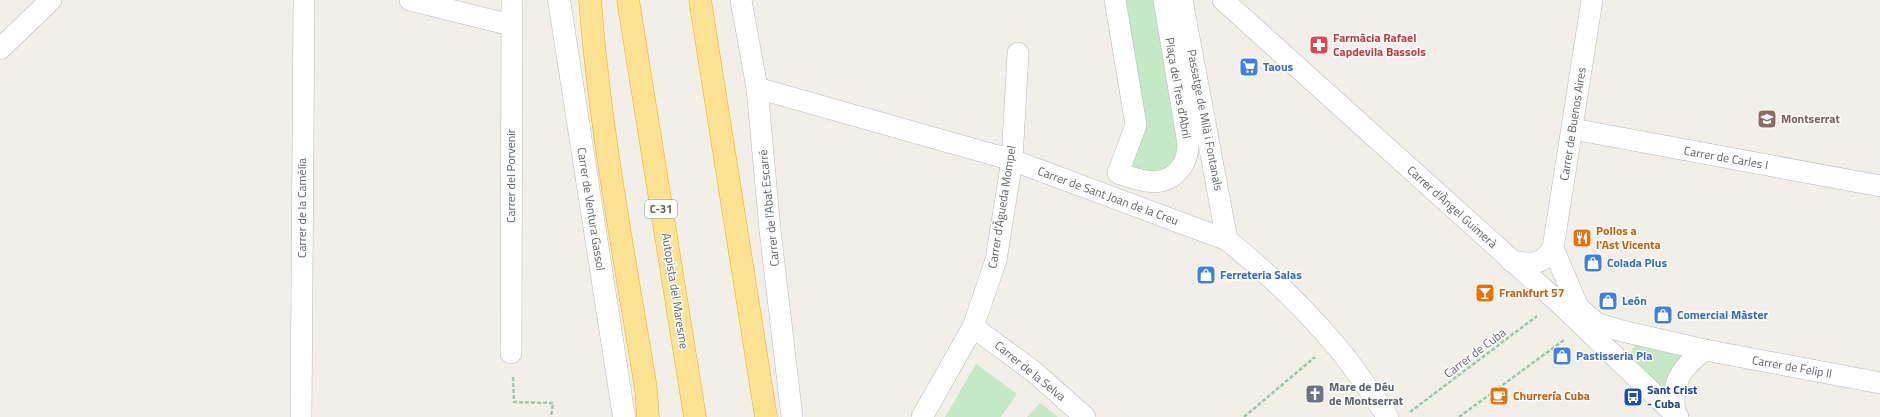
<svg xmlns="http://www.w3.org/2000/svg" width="1880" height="417" font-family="'Titillium Web',sans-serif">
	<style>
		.green { fill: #c5e8c5 }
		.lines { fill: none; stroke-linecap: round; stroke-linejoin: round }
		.street-casing { stroke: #b5b8bc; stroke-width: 22 }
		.secondary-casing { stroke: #b6babf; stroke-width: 23 }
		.highway-casing { stroke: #f9ab00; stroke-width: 23 }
		.path { stroke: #9cc7a9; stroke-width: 2.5; stroke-dasharray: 4 2; stroke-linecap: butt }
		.street { stroke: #fff; stroke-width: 21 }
		.secondary { stroke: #fff; stroke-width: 22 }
		.highway { stroke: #fde293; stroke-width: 22 }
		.labels { text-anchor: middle; stroke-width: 3; stroke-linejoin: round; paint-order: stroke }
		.shield { fill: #fff; stroke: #8f9295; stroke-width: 1 }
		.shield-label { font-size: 11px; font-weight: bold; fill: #5f6368 }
		.health-label { font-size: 12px; font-weight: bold; fill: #be3a42; stroke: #fff; text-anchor: start }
		.shop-label { font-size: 12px; font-weight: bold; fill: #366cbe; stroke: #fff; text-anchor: start }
		.street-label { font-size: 12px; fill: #5f6368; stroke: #fff }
		.education-label { font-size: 12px; font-weight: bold; fill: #785e54; stroke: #fff; text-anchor: start }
		.food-label { font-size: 12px; font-weight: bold; fill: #c56008; stroke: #fff; text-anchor: start }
		.worship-label { font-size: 12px; font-weight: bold; fill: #5b616d; stroke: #fff; text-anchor: start }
		.transit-label { font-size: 12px; font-weight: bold; fill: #164399; stroke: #fff; text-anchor: start }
	</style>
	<rect width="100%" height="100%" fill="#f1efe8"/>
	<g class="green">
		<path d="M1122 0H1158L1184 150 1159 179 1126 168 1145 119Z"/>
		<path d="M1637 340 1685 351 1665 390 1628 359Z"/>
		<path d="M976 364 1017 394 1001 417H945Z"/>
		<path d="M1040 403 1058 417H1027Z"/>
	</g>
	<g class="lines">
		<defs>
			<g id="street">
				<path d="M410 0 511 25"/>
				<path d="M741 0 757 88 770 230 792 417"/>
				<path d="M1115 0 1136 125 1118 173C1139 180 1162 190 1179 170 1186 162 1188 154 1188 144L1164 0"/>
				<path d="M1182 0 1227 240"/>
				<path d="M1223 0 1557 301 1678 417"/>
				<path d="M0 49 51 0"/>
				<path d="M757 88 1012 160 1227 240C1267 272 1305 309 1338 348 1356 370 1372 394 1388 417"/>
				<path d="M1573 129 1880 186"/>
				<path d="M1553 248 1578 307 1596 323 1622 331 1705 350 1880 383"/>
				<path d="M1511 261C1532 264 1540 267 1553 248L1592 0"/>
				<path d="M973 327 1033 371 1085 417"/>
				<path d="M511 353 512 0"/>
				<path d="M1675 413C1671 383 1680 368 1705 350"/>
				<path d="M301 417 304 0"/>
				<path d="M922 417 973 327 996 260 1012 160 1018 53"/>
			</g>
			<path id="secondary" d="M559 0 624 417"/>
			<g id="highway">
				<path d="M590 0C600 131 625 260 646 389L648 417"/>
				<path d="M628 0 695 417"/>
				<path d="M700 0 766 417"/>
			</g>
		</defs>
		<use href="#street" class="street-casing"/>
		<use href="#secondary" class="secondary-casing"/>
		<use href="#highway" class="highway-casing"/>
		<g class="path">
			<path d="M513 377 514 402 553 403 551 417"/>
			<path d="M1410 412 1537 316"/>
			<path d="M1244 417 1315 357"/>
			<path d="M1459 417 1564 340"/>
		</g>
		<use href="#street" class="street"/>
		<use href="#secondary" class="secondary"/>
		<use href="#highway" class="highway"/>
	</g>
	<defs>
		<symbol id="pharmacy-square" viewBox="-11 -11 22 22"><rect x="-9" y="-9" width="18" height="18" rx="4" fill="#e0444e" stroke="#fff"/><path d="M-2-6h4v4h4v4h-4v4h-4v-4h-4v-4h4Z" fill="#fff"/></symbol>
		<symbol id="supermarket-square" viewBox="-11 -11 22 22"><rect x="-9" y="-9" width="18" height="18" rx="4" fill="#3f7fe0" stroke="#fff"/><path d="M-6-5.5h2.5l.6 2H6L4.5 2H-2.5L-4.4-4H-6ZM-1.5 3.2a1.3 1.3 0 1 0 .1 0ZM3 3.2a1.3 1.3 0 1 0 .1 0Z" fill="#fff"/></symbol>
		<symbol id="school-square" viewBox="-11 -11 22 22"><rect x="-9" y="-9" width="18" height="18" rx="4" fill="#8d6e63" stroke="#fff"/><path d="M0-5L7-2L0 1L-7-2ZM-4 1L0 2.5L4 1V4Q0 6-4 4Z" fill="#fff"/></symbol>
		<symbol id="restaurant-square" viewBox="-11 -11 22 22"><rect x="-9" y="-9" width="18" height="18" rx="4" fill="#e8710a" stroke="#fff"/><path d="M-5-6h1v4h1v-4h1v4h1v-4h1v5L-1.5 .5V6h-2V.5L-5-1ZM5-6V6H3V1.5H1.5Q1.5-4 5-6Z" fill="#fff"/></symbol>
		<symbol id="shop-square" viewBox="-11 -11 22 22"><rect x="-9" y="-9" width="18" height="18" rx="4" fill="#3f7fe0" stroke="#fff"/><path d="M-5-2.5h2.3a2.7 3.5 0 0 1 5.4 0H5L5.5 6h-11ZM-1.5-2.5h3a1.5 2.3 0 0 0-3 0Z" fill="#fff"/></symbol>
		<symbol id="bar-square" viewBox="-11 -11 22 22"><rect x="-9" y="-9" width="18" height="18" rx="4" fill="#e8710a" stroke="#fff"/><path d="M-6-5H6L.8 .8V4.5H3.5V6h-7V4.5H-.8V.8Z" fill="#fff"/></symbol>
		<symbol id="church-square" viewBox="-11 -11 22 22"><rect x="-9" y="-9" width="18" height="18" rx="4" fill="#6b7280" stroke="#fff"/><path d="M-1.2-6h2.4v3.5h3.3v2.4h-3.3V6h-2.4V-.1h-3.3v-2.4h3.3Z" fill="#fff"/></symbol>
		<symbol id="cafe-square" viewBox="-11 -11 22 22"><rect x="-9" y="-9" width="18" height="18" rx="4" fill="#e8710a" stroke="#fff"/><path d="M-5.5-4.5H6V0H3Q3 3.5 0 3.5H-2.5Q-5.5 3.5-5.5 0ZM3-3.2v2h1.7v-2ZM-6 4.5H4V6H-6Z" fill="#fff"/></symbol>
		<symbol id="bus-square" viewBox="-11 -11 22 22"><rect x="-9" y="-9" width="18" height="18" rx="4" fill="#1a4fb4" stroke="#fff"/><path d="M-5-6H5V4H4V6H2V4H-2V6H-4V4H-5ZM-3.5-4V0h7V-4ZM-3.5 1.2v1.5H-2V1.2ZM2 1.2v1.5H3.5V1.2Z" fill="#fff"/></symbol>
	</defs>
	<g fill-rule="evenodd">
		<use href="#pharmacy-square" x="1308" y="34" width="22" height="22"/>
		<use href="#supermarket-square" x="1238" y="56" width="22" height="22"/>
		<use href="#school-square" x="1756" y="108" width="22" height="22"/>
		<use href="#restaurant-square" x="1571" y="227" width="22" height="22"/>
		<use href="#shop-square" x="1582" y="252" width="22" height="22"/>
		<use href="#shop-square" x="1195" y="264" width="22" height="22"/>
		<use href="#bar-square" x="1474" y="282" width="22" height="22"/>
		<use href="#shop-square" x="1597" y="290" width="22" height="22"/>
		<use href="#shop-square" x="1652" y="304" width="22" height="22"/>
		<use href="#shop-square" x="1551" y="345" width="22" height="22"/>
		<use href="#church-square" x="1304" y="383" width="22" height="22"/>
		<use href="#cafe-square" x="1488" y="385" width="22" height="22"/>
		<use href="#bus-square" x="1622" y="386" width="22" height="22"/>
	</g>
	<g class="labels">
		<rect class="shield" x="645" y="200" width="32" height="18" rx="3"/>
		<g class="shield-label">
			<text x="661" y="213">C-31</text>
		</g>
		<g class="health-label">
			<text x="1333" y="42">Farmàcia Rafael<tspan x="1333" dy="14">Capdevila Bassols</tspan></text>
		</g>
		<g class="shop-label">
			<text x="1263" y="71">Taous</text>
			<text x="1607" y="267">Colada Plus</text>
			<text x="1220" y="279">Ferreteria Salas</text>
			<text x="1622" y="305">León</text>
			<text x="1677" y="319">Comercial Màster</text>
			<text x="1576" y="360">Pastisseria Pla</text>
		</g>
		<g class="street-label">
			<text transform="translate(1178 88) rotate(80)" y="4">Plaça del Tres d'Abril</text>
			<text transform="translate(1205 120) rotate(79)" y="4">Passatge de Milà i Fontanals</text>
			<text transform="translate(1573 124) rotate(-81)" y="4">Carrer de Buenos Aires</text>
			<text transform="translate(1726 158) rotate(10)" y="4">Carrer de Carles I</text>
			<text transform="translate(511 176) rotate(-90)" y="4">Carrer del Porvenir</text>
			<text transform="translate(1108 196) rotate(20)" y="4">Carrer de Sant Joan de la Creu</text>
			<text transform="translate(1002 207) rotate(-81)" y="4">Carrer d'Àgueda Mompel</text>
			<text transform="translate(1452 207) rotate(42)" y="4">Carrer d'Àngel Guimerà</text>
			<text transform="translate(302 208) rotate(-90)" y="4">Carrer de la Camèlia</text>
			<text transform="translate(769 208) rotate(-96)" y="4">Carrer de l'Abat Escarré</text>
			<text transform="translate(591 209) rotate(81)" y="4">Carrer de Ventura Gassol</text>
			<text transform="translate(675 291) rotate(81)" y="4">Autopista del Maresme</text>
			<text transform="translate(1475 353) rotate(-37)" y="4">Carrer de Cuba</text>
			<text transform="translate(1792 367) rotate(10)" y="4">Carrer de Felip II</text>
			<text transform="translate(1030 371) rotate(39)" y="4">Carrer de la Selva</text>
		</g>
		<g class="education-label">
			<text x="1781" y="123">Montserrat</text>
		</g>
		<g class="food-label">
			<text x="1596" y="235">Pollos a<tspan x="1596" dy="14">l'Ast Vicenta</tspan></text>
			<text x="1499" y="297">Frankfurt 57</text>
			<text x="1513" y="400">Churrería Cuba</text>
		</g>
		<g class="worship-label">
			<text x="1329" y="391">Mare de Déu<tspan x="1329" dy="14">de Montserrat</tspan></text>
		</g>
		<g class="transit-label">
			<text x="1647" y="394">Sant Crist<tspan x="1647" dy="14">- Cuba</tspan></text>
		</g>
	</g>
</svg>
